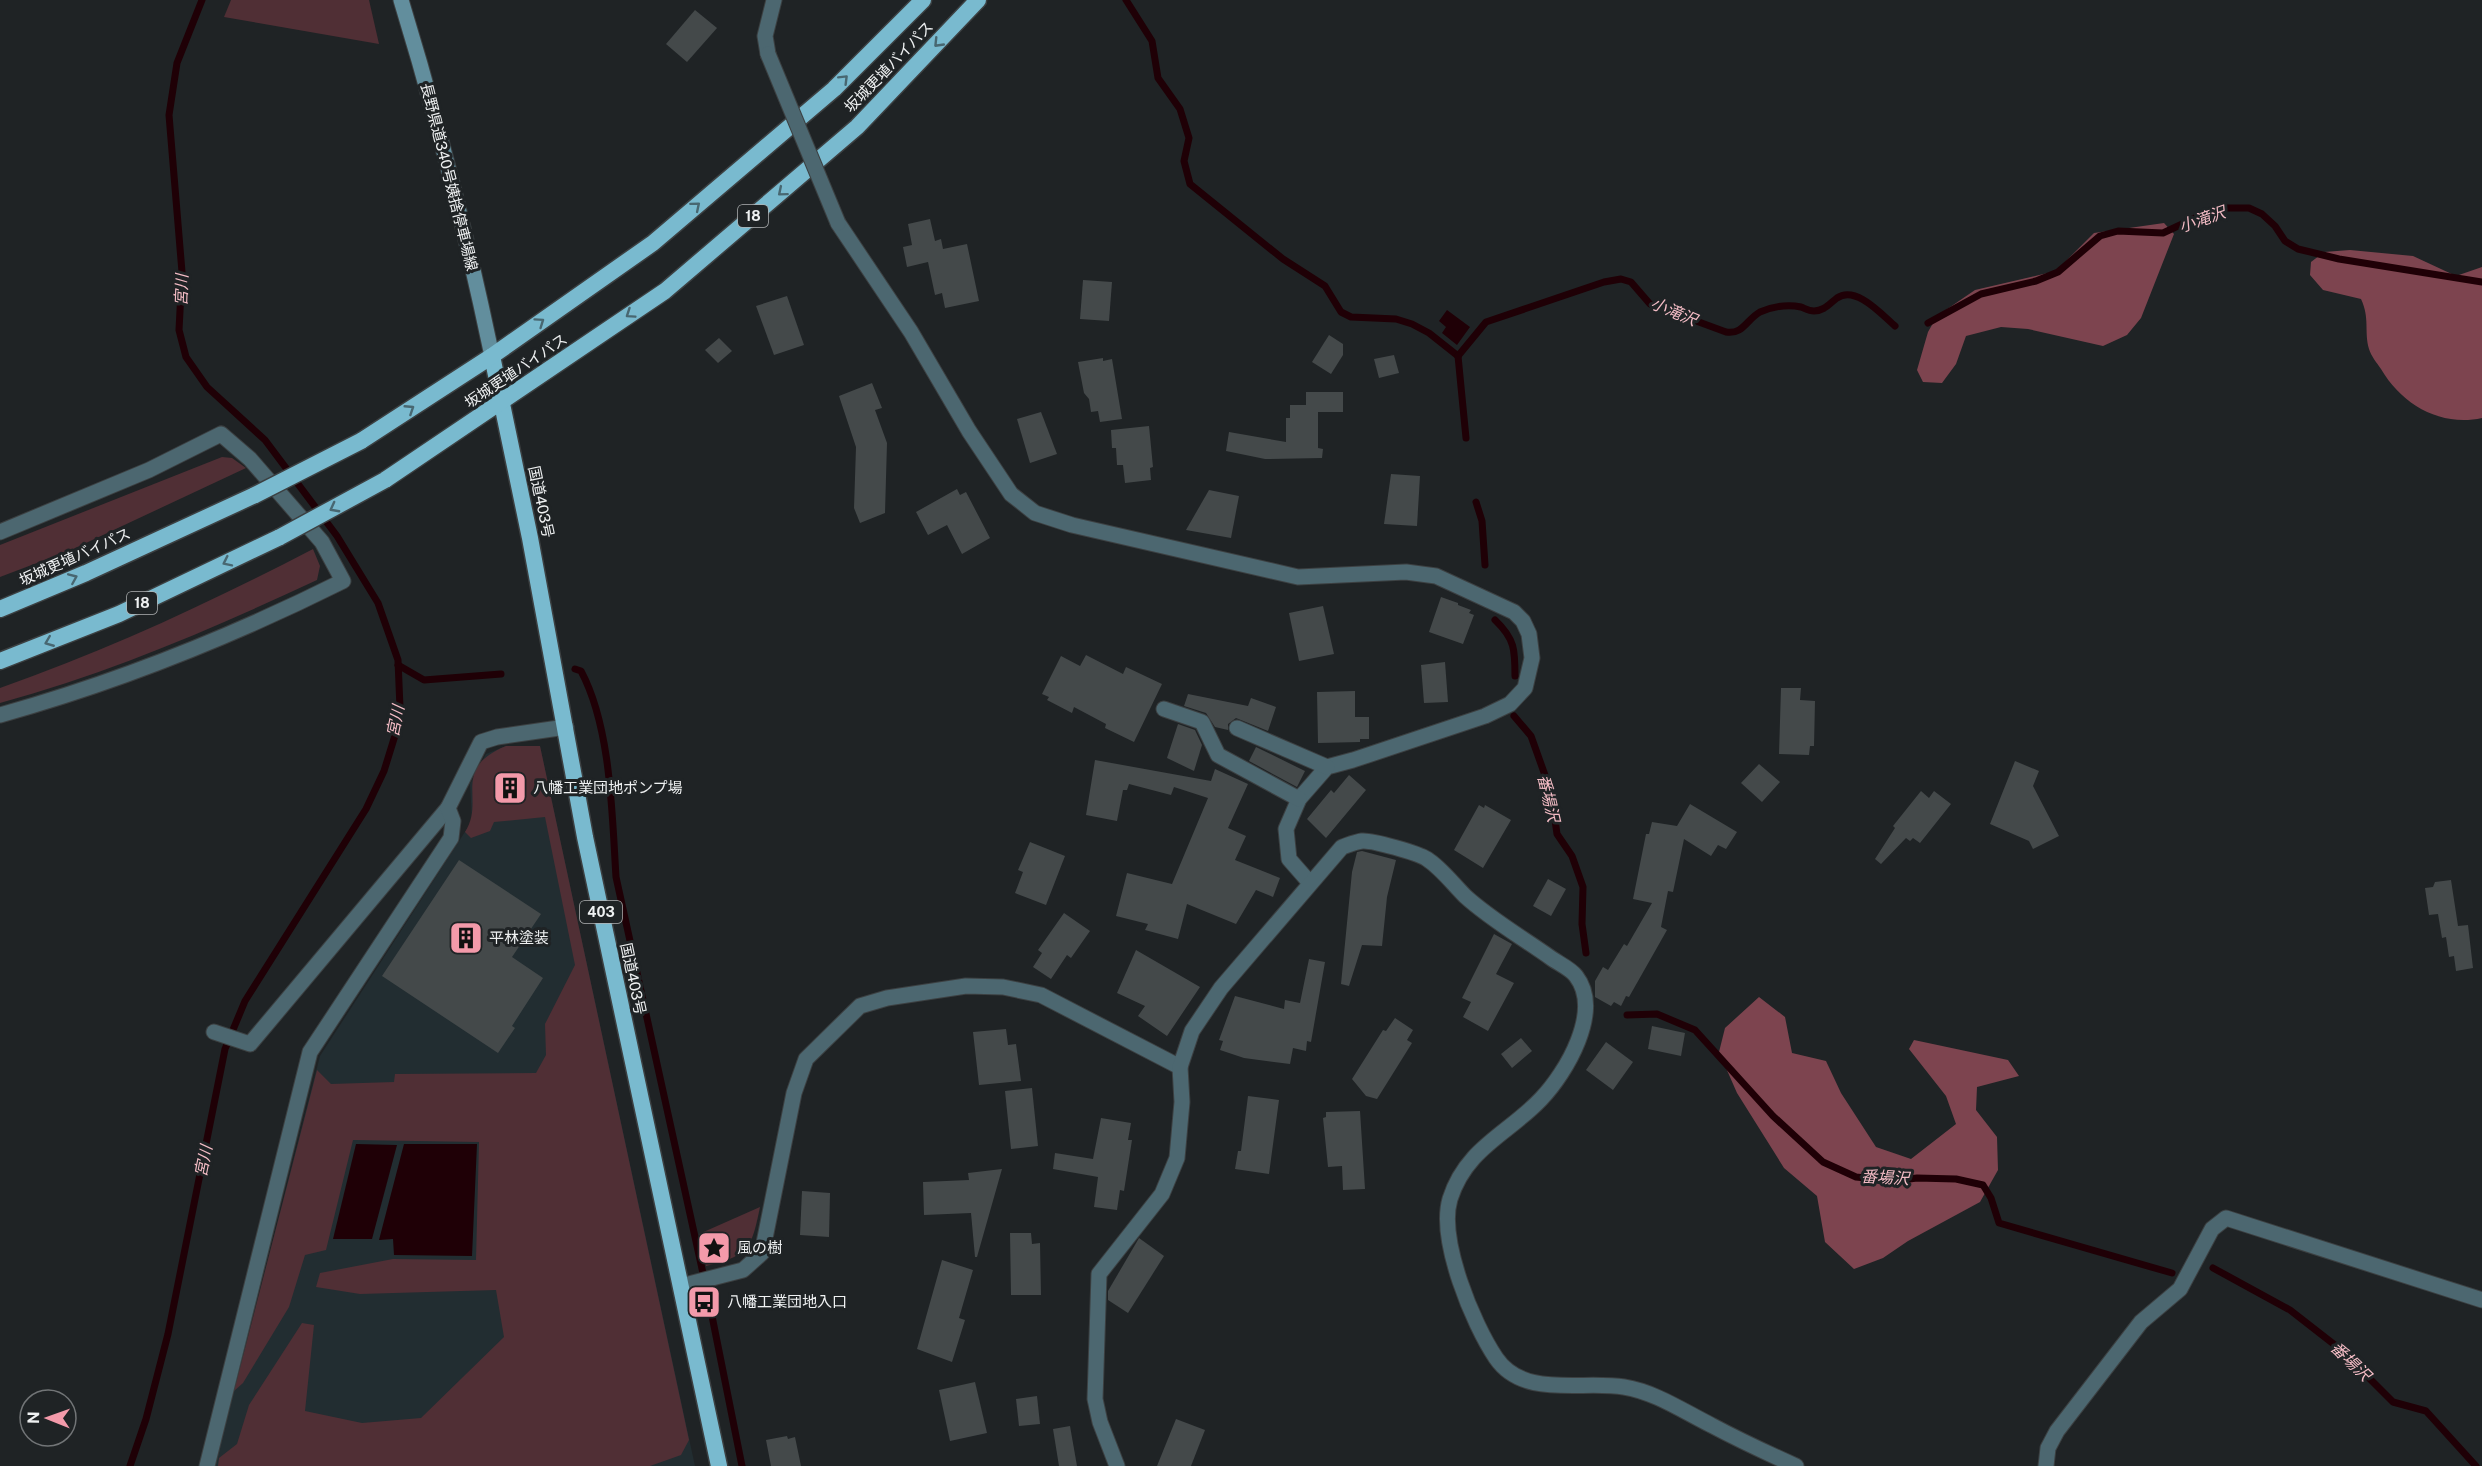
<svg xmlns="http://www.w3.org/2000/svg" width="2482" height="1466" font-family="'Public Sans','Noto Sans JP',sans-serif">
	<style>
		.built { fill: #222d31 }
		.green { fill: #502f35 }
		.forest { fill: #7d444f }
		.water { fill: #1f0006 }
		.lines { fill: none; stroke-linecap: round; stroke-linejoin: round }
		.stream { stroke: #1f0006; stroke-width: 7 }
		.building { fill: #44494a }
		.minor-casing { stroke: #3c4042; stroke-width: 17 }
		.secondary-casing { stroke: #3c4042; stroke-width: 17 }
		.trunk-casing { stroke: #3c4042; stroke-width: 19 }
		.minor { stroke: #4c6770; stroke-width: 15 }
		.secondary { stroke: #628e9d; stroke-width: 15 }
		.trunk { stroke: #79bacf; stroke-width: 16 }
		.minor-bridge-casing { stroke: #3c4042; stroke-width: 17; stroke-linecap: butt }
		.trunk-bridge-casing { stroke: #3c4042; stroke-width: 19; stroke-linecap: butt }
		.minor-bridge { stroke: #4c6770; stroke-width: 15 }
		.trunk-bridge { stroke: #79bacf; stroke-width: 16 }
		.oneway { stroke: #486771 }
		.labels { text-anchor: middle; stroke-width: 6; stroke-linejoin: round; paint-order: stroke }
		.shield { fill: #1f2325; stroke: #b1b3b4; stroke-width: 1.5 }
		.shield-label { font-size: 14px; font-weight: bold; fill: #eff1f2 }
		.street-label { font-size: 15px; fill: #eff1f2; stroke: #1f2325 }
		.poi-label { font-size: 15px; fill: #eff1f2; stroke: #1f2325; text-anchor: start }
		.water-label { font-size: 16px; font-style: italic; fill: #f5bdc6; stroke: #1f2325 }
	</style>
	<rect width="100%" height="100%" fill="#1f2325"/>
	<path class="built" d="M506 746H540L695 1466H215L320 1056 472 821 470 784 486 754Z"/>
	<g class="green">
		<path d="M231 0H369L379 44 224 17Z"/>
		<path d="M222 457 232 458 246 468 71 550 0 577V545Z"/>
		<path d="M313 549 320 566 317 580C214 628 110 673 0 703V688C108 650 211 602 313 549Z"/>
		<path d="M506 746H540L689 1440 681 1455 650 1466H218L219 1458 237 1444 249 1405 302 1323 314 1325 305 1411 362 1423 421 1418 504 1337 496 1290 360 1294 316 1287 320 1273 393 1259 476 1260 479 1142 353 1140 326 1250 305 1255 289 1307 243 1383 234 1391 317 1070 331 1084 394 1082 395 1074 536 1073 546 1055 545 1024 575 965 545 817 494 822 490 831 471 838 465 832C486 800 450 769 506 746Z"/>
		<path d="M760 1207C751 1250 749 1255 706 1266L699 1234Z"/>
	</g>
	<g class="forest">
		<path d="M2164 223 2174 234 2141 318 2127 335 2103 346 2028 329 2001 327 1966 336 1956 364 1942 383 1923 382 1917 370 1928 332 1937 316 1975 290 2056 271 2094 233Z"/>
		<path d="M2350 250 2413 256 2456 276 2482 267V418C2441 427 2402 405 2381 369 2377 363 2371 356 2369 349 2364 332 2370 318 2361 299L2323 290 2310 275 2311 262 2324 252Z"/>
		<path d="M1759 997 1785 1017 1792 1053 1826 1061 1841 1093 1876 1147 1911 1159 1956 1124 1946 1096 1909 1049 1914 1040 2008 1060 2019 1076 1977 1087 1976 1110 1997 1137 1998 1170 1980 1202 1908 1241 1883 1258 1854 1269 1825 1242 1817 1196 1784 1168 1737 1093 1719 1052 1725 1028Z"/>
	</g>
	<g class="water">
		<path d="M1447 310 1470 327 1457 345 1442 333 1446 327 1439 321Z"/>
		<path d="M356 1144 397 1145 372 1239H333Z"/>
		<path d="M404 1144H477L472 1256 394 1255 393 1239 379 1240Z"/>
	</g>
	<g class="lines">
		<g class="stream">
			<path d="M1126 0 1152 41 1158 78 1180 109 1189 138 1184 161 1190 184 1283 259 1325 286 1341 312 1351 317 1396 319 1412 324 1429 333 1458 356"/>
			<path d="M1928 323 1981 294 2036 281 2058 272 2100 236 2118 231 2163 233 2210 211 2223 208H2249L2262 214 2275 226 2285 241 2298 249 2339 259 2482 282"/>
			<path d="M1458 356 1486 322 1604 282 1621 279 1631 282 1650 304 1726 332C1743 335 1747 319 1760 312 1772 307 1788 304 1801 307 1806 309 1809 311 1814 311 1824 311 1829 304 1837 298 1856 285 1882 315 1895 326"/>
			<path d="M1458 356 1466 438"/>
			<path d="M1476 502 1482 521 1485 565"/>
			<path d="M1495 620C1515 639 1515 650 1515 676"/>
			<path d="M398 665 424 680 501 674"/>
			<path d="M575 669 581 671C611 727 612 814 616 877L708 1296 742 1466"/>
			<path d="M1514 716 1531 736 1551 792 1557 834 1572 856 1583 887 1582 924 1586 953"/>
			<path d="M1627 1015 1657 1014 1695 1030 1773 1116 1823 1162 1856 1177 1894 1181 1917 1178 1956 1179 1983 1185 1991 1198 1999 1223 2172 1273"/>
			<path d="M2213 1268 2290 1310 2340 1349 2393 1402 2426 1411 2476 1466"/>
			<path d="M130 1466 146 1419 168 1334 225 1049 245 1001 366 809 384 771 397 729 400 708 398 660 378 603 337 536 265 440 207 387 186 357 179 330 182 272 169 115 177 63 202 0"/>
		</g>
	</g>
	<g class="building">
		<path d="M695 10 717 28 687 62 666 44Z"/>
		<path d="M930 219 935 241 941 239 943 249 967 244 979 301 945 308 942 293 935 295 928 262 907 267 903 247 912 245 908 224Z"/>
		<path d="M1083 280 1112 282 1109 321 1080 319Z"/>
		<path d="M787 296 804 345 774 355 756 306Z"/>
		<path d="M1329 335 1343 344V355L1331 374 1312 362Z"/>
		<path d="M719 338 732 351 718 363 705 350Z"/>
		<path d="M1394 355 1399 373 1379 378 1374 359Z"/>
		<path d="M1103 358V361L1112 359 1122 419 1100 422 1098 411 1091 412 1089 399 1084 393 1078 362Z"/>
		<path d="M872 383 882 408 875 410 887 443 885 513 860 523 854 508 856 447 839 396Z"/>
		<path d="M1306 392H1343V412H1318V448L1323 449 1322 458 1265 459 1226 451 1229 432 1286 442V418H1290V405H1306Z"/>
		<path d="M1041 412 1057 454 1030 463 1017 419Z"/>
		<path d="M1149 426 1153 467 1150 468 1151 480 1125 483 1123 465H1117L1116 448H1112L1111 430Z"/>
		<path d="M1391 474 1420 476 1417 526 1384 524Z"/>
		<path d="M957 489 960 495 966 492 990 538 962 554 947 525 928 535 916 512Z"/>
		<path d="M1209 490 1239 496 1231 538 1186 530Z"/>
		<path d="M1441 597 1458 603V605L1471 610 1469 613 1474 615 1463 644 1429 632Z"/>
		<path d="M1323 606 1334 654 1299 661 1289 613Z"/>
		<path d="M1086 655 1123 674 1126 667 1162 684 1134 742 1105 728 1106 724 1074 707 1072 713 1047 700 1049 697 1042 694 1061 656 1080 666Z"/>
		<path d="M1445 662 1448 702 1424 703 1421 665Z"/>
		<path d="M1781 688H1801L1800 700 1815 701 1814 746H1810L1809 755 1779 754Z"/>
		<path d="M1355 691V717H1369V739H1360V742L1318 743 1317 692Z"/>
		<path d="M1188 694 1248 706 1251 698 1276 707 1268 731 1236 718 1228 724V730L1215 727 1206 713 1184 706Z"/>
		<path d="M1178 724 1195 730 1202 745 1194 771 1167 758Z"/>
		<path d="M1256 747 1305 771 1297 787 1249 761Z"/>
		<path d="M1095 760 1211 781 1215 769 1248 784 1228 828 1246 836 1235 860 1280 878 1273 897 1256 890 1236 924 1187 904 1178 939 1145 930 1148 924 1116 916 1127 873 1172 884 1208 798 1174 787 1171 795 1129 784 1127 790H1123L1117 821 1086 815Z"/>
		<path d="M2015 761 2039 771 2033 786 2059 836 2033 849 2029 841 1990 824Z"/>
		<path d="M1759 764 1780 782 1762 802 1741 783Z"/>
		<path d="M519 772 524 798 500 803 495 777Z"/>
		<path d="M1349 775 1366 790 1326 838 1307 819 1331 790 1334 793Z"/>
		<path d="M1921 791 1929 798 1934 791 1951 804 1920 843 1913 838 1910 841 1906 838 1881 864 1875 859 1895 828 1893 826Z"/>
		<path d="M1690 804 1737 832 1726 849 1718 845 1711 856 1684 839 1673 892 1668 891 1661 927 1667 930 1629 997 1626 996 1621 1006 1614 1002 1611 1006 1595 997V981L1603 967 1608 970 1624 944 1627 946 1652 903 1633 899 1646 834H1649L1652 822 1677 826Z"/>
		<path d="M1479 805 1484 808 1485 805 1511 820 1483 868 1454 850Z"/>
		<path d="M1030 842 1065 856 1046 905 1015 893 1023 872 1018 870Z"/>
		<path d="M1362 851 1396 860 1387 897 1382 946 1362 945 1349 986 1341 984 1352 872 1357 852Z"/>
		<path d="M459 860 541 914 512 957 543 978 512 1026 515 1028 498 1053 382 976Z"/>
		<path d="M1548 879 1566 889 1551 916 1533 906Z"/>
		<path d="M2451 880 2458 926 2468 925 2473 968 2456 971 2454 956 2449 957 2446 937 2442 938 2438 914 2429 915 2425 888 2433 887 2435 882Z"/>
		<path d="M1064 913 1090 931 1071 958 1067 955 1051 979 1033 967 1042 953 1038 950Z"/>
		<path d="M1494 934 1512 944 1496 974 1514 983 1488 1031 1463 1017 1471 1002 1462 998Z"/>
		<path d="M1136 950 1200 987 1167 1036 1138 1016 1145 1006 1117 993Z"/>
		<path d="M1309 959 1325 962 1311 1042 1307 1041 1306 1051 1293 1048 1290 1064 1244 1058 1220 1050 1223 1041 1219 1040 1235 996 1284 1009 1285 1000 1300 1003Z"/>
		<path d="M1395 1018 1413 1030 1407 1040 1412 1043 1377 1099 1366 1096 1352 1079 1383 1030 1386 1031Z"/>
		<path d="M1652 1026 1685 1033 1681 1056 1648 1049Z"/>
		<path d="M1006 1029 1008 1045 1016 1044 1021 1081 979 1085 973 1032Z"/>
		<path d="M1521 1038 1532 1051 1512 1068 1501 1054Z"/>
		<path d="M1606 1042 1633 1062 1613 1090 1586 1070Z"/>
		<path d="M1032 1088 1038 1146 1011 1149 1005 1091Z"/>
		<path d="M1248 1096 1279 1100 1269 1174 1235 1169 1238 1151H1241Z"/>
		<path d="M1360 1111 1365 1189 1343 1190 1342 1166 1328 1167 1323 1118 1326 1117V1112Z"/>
		<path d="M1101 1118 1131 1123 1128 1140H1132L1124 1191 1120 1190 1117 1210 1094 1207 1098 1177 1053 1169 1055 1153 1093 1159Z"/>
		<path d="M1002 1169 977 1257H975L971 1213 924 1215 923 1182 969 1180 968 1173Z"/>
		<path d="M802 1191 830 1193 829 1237 800 1235Z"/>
		<path d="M1010 1233H1031L1032 1244 1040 1243 1041 1295H1011Z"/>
		<path d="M1139 1238 1164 1256 1128 1313 1108 1300V1291Z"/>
		<path d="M942 1260 973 1270 959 1318 965 1320 952 1362 917 1349Z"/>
		<path d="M975 1382 987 1433 950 1441 939 1390Z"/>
		<path d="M1037 1396 1040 1424 1019 1426 1016 1399Z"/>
		<path d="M1176 1419 1205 1430 1191 1466H1157Z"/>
		<path d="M1070 1426 1077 1466H1059L1053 1429Z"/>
		<path d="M787 1436 788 1439 795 1437 801 1466H771L766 1440Z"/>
	</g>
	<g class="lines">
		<defs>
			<g id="minor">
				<path d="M768 54 765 36 774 0"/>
				<path d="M838 223 911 332 969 431 1011 494 1035 513 1072 525 1298 577 1406 572 1436 576 1514 612 1523 621 1529 634 1532 658 1525 688 1510 704 1485 716 1353 760 1327 767 1299 799 1286 829 1289 859 1310 883"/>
				<path d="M0 532 149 470 221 434 250 459 322 542 343 581C233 636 118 682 0 715"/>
				<path d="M1164 709 1202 722 1218 755 1299 799"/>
				<path d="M1237 728 1327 767"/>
				<path d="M214 1032 250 1044 448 808"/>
				<path d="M681 1286 743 1270 762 1253 794 1093 806 1059 860 1006 887 998 966 986 1003 987 1041 995 1180 1067"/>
				<path d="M207 1466 310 1052 451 838 453 821 448 808 481 742 497 737 566 727"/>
				<path d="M1117 1466 1100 1422 1095 1399 1099 1274 1162 1194 1177 1158 1182 1102 1180 1067 1192 1031 1221 988 1342 847C1348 845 1355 842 1362 841 1372 840 1418 853 1427 859 1441 868 1453 884 1465 896 1490 919 1523 938 1551 958 1558 963 1571 969 1576 976 1603 1011 1566 1073 1541 1099 1508 1134 1466 1148 1450 1199 1438 1240 1473 1324 1496 1358 1524 1399 1582 1380 1624 1387 1655 1392 1683 1411 1711 1425 1739 1440 1767 1453 1796 1466"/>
				<path d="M2046 1466 2048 1448 2057 1431 2141 1322 2180 1289 2212 1229 2226 1218 2482 1300"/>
			</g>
			<path id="secondary" d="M401 0C437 117 467 237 492 356"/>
			<g id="trunk">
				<path d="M492 356 530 538 585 837 719 1466"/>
				<path d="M361 441 492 356 653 243 834 89 923 0"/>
				<path d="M385 480 665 291 857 127 978 0"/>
				<path d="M0 609 86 573 255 495"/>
				<path d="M0 661 119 614 280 537"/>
			</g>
		</defs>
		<use href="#minor" class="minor-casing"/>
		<use href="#secondary" class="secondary-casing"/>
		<use href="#trunk" class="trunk-casing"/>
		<use href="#minor" class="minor"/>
		<use href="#secondary" class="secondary"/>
		<use href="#trunk" class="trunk"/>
		<defs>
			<path id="minor-bridge" d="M768 54 838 223"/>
			<g id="trunk-bridge">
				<path d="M255 495 361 441"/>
				<path d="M280 537 385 480"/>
			</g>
		</defs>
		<use href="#minor-bridge" class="minor-bridge-casing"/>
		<use href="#trunk-bridge" class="trunk-bridge-casing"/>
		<use href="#minor-bridge" class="minor-bridge"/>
		<use href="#trunk-bridge" class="trunk-bridge"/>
	</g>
	<defs><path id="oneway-chevron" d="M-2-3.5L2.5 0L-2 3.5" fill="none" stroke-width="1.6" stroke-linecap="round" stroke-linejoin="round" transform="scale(1.5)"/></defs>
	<g class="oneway">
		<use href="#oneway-chevron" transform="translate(938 43) rotate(134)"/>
		<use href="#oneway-chevron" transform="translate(844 79) rotate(-45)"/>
		<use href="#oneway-chevron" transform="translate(782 192) rotate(140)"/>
		<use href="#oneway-chevron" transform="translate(696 206) rotate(-40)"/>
		<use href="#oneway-chevron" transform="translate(630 314) rotate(146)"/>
		<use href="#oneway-chevron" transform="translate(540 322) rotate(-35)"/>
		<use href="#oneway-chevron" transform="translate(410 409) rotate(-33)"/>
		<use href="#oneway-chevron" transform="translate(334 508) rotate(152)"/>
		<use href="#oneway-chevron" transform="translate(227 562) rotate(154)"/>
		<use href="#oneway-chevron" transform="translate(73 578) rotate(-23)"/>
		<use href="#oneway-chevron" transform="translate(49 642) rotate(158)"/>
	</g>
	<defs>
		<symbol id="building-square" viewBox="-11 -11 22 22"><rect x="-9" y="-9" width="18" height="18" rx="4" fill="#f39aaa" stroke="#1f2325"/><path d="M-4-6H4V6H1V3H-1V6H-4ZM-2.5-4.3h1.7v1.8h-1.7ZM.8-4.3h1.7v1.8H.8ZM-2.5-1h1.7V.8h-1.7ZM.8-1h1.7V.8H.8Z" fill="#111"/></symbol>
		<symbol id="sight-square" viewBox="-11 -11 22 22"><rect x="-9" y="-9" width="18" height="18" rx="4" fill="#f39aaa" stroke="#1f2325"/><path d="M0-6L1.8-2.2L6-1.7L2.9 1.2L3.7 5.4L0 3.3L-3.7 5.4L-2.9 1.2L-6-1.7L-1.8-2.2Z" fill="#111"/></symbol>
		<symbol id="bus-square" viewBox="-11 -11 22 22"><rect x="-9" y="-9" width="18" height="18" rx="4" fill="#f39aaa" stroke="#1f2325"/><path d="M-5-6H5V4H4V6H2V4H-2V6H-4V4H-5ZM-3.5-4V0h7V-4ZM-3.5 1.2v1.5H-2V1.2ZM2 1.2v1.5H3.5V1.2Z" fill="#111"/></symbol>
	</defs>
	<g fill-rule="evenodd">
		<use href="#building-square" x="491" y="769" width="38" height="38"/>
		<use href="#building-square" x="447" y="919" width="38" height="38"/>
		<use href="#sight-square" x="695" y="1229" width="38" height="38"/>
		<use href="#bus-square" x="685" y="1283" width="38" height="38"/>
	</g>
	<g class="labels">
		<g class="shield">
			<rect x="738" y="205" width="30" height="22" rx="4.5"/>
			<rect x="127" y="592" width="30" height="22" rx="4.5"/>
			<rect x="580" y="901" width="42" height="22" rx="4.5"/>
		</g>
		<g class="shield-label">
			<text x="753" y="221">18</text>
			<text x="142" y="608">18</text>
			<text x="601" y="917">403</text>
		</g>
		<g class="street-label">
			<text transform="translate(889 67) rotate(-46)" y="5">坂城更埴バイパス</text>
			<text transform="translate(449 177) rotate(76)" y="5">長野県道340号姨捨停車場線</text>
			<text transform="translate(516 371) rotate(-34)" y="5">坂城更埴バイパス</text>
			<text transform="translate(541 502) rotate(78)" y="5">国道403号</text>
			<text transform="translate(75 557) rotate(-24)" y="5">坂城更埴バイパス</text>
			<text transform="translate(633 979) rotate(78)" y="5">国道403号</text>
		</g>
		<g class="poi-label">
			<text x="533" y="793">八幡工業団地ポンプ場</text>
			<text x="489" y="943">平林塗装</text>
			<text x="737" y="1253">風の樹</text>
			<text x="727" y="1307">八幡工業団地入口</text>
		</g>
		<g class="water-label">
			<text transform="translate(2202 219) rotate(-19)" y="6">小滝沢</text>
			<text transform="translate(181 290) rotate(-88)" y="6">宮川</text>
			<text transform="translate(1674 311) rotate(23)" y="6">小滝沢</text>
			<text transform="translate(395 721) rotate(-79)" y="6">宮川</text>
			<text transform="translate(1549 798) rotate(77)" y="6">番場沢</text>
			<text transform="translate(203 1161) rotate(-79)" y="6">宮川</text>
			<text transform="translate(1885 1177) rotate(3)" y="6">番場沢</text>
			<text transform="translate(2351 1361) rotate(44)" y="6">番場沢</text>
		</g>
	</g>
	<g transform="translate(48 1418) rotate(271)"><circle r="28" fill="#1f2325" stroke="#727577" stroke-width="1.5"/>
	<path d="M0-4.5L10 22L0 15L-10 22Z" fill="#f39aaa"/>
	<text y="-9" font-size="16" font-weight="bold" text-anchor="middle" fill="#eff1f2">N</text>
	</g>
</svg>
